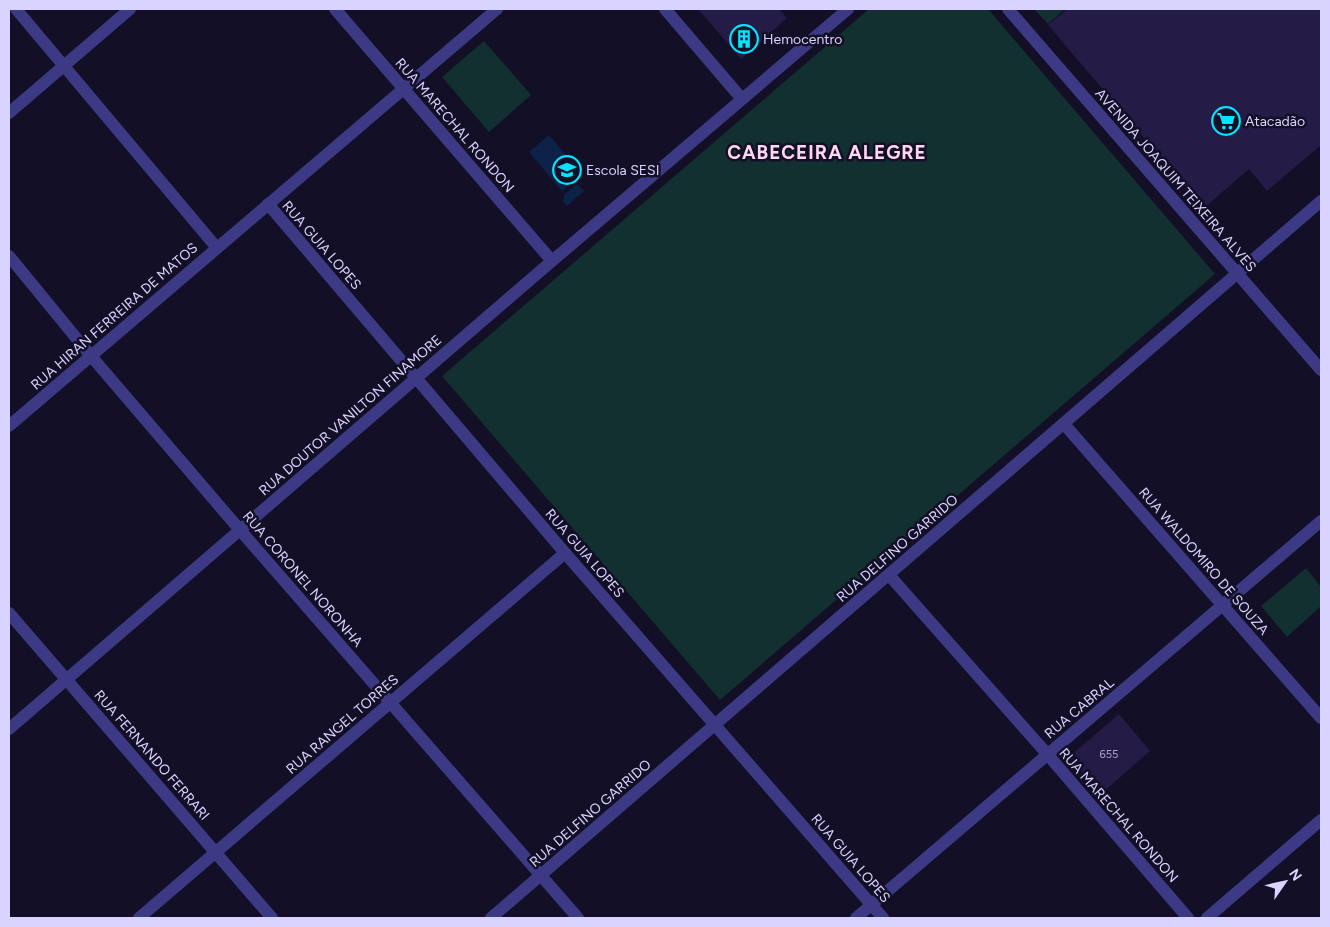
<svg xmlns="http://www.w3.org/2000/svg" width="1330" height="927" font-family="Figtree,sans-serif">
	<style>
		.green { fill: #12302f }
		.water { fill: #0c2248 }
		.building { fill: #241b47 }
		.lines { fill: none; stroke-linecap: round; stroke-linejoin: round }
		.minor { stroke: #3d3a85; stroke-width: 12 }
		.labels { text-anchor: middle; stroke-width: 5; stroke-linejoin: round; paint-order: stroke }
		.number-label { font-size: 11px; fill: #aca6d1 }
		.poi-label { font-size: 14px; fill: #d9d4ff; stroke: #130f26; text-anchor: start }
		.street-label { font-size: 14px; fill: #d9d4ff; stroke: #130f26 }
		.district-label { font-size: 19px; font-weight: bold; letter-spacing: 1px; fill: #ffd6f0; stroke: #130f26 }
	</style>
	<rect width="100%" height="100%" fill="#130f26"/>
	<g class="green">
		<path d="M869 9H988L1215 274 720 700 442 376Z"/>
		<path d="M1034 9H1065L1048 24Z"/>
		<path d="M484 41 531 95 489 132 442 77Z"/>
		<path d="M1306 568 1321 587V606L1287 637 1261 606Z"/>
	</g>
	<g class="water">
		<path d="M549 135 582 174 562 191 529 152Z"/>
		<path d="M577 184 584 191 567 206 563 202 564 195Z"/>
	</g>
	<g class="building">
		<path d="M698 9H779L787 18 741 59Z"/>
		<path d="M1067 9H1321V145L1267 191 1249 169 1204 208 1048 25Z"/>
		<path d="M1119 714 1150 751 1101 794 1069 757Z"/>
	</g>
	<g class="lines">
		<g class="minor">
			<path d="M16 9 217 248"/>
			<path d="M335 9 552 261"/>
			<path d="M665 9 742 99"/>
			<path d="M1008 9 1321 370"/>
			<path d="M9 113 130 9"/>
			<path d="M268 204 565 553 883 918"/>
			<path d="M9 256 91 356 240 530 578 918"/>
			<path d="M1064 424 1321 718"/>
			<path d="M9 426 497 9"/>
			<path d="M889 575 1048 755 1188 918"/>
			<path d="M9 613 272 918"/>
			<path d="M9 729 552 261 848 9"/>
			<path d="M139 918 565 553"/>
			<path d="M491 918 1321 201"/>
			<path d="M856 918 1321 521"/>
			<path d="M1207 918 1321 820"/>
		</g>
	</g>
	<defs>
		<symbol id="building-ring" viewBox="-11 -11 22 22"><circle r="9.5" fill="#130f26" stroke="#00e5ff" stroke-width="1.5"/><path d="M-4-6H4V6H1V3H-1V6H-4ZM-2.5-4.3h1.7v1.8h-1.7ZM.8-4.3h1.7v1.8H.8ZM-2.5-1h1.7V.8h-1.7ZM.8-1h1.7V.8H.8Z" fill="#00e5ff"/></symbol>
		<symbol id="supermarket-ring" viewBox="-11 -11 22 22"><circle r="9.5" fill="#130f26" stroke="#00e5ff" stroke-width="1.5"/><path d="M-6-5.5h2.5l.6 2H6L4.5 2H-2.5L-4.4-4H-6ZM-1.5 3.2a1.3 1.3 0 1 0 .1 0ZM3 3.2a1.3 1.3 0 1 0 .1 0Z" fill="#00e5ff"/></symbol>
		<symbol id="school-ring" viewBox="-11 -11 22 22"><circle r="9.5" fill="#130f26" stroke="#00e5ff" stroke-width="1.5"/><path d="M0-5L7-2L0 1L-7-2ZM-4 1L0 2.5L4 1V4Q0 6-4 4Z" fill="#00e5ff"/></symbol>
	</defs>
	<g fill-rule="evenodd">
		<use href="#building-ring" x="728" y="23" width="32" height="32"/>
		<use href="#supermarket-ring" x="1210" y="105" width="32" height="32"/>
		<use href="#school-ring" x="551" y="154" width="32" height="32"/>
	</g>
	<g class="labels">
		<g class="number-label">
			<text x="1109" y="758">655</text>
		</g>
		<g class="poi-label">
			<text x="763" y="44">Hemocentro</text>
			<text x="1245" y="126">Atacadão</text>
			<text x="586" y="175">Escola SESI</text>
		</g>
		<g class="street-label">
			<text transform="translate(455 125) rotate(49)" y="5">RUA MARECHAL RONDON</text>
			<text transform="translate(1176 180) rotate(49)" y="5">AVENIDA JOAQUIM TEIXEIRA ALVES</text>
			<text transform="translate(322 245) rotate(49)" y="5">RUA GUIA LOPES</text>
			<text transform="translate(114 316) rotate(-41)" y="5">RUA HIRAN FERREIRA DE MATOS</text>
			<text transform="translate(350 415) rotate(-41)" y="5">RUA DOUTOR VANILTON FINAMORE</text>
			<text transform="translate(897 548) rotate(-41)" y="5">RUA DELFINO GARRIDO</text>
			<text transform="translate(585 553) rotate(49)" y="5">RUA GUIA LOPES</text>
			<text transform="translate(1204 561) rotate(49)" y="5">RUA WALDOMIRO DE SOUZA</text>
			<text transform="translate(303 579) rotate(49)" y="5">RUA CORONEL NORONHA</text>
			<text transform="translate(1079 708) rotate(-40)" y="5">RUA CABRAL</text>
			<text transform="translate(342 724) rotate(-41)" y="5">RUA RANGEL TORRES</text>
			<text transform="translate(152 755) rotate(49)" y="5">RUA FERNANDO FERRARI</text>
			<text transform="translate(590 813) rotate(-41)" y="5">RUA DELFINO GARRIDO</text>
			<text transform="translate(1119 815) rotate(49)" y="5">RUA MARECHAL RONDON</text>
			<text transform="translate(851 858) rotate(49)" y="5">RUA GUIA LOPES</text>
		</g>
		<g class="district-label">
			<text x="827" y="159">CABECEIRA ALEGRE</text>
		</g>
	</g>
	<rect width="1330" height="927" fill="none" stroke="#d9d4ff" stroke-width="20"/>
	<g transform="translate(1285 882) rotate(56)" stroke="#130f26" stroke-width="4" paint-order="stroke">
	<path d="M0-4L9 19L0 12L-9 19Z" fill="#d9d4ff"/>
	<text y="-8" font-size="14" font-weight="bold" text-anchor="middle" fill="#d9d4ff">N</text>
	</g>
</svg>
